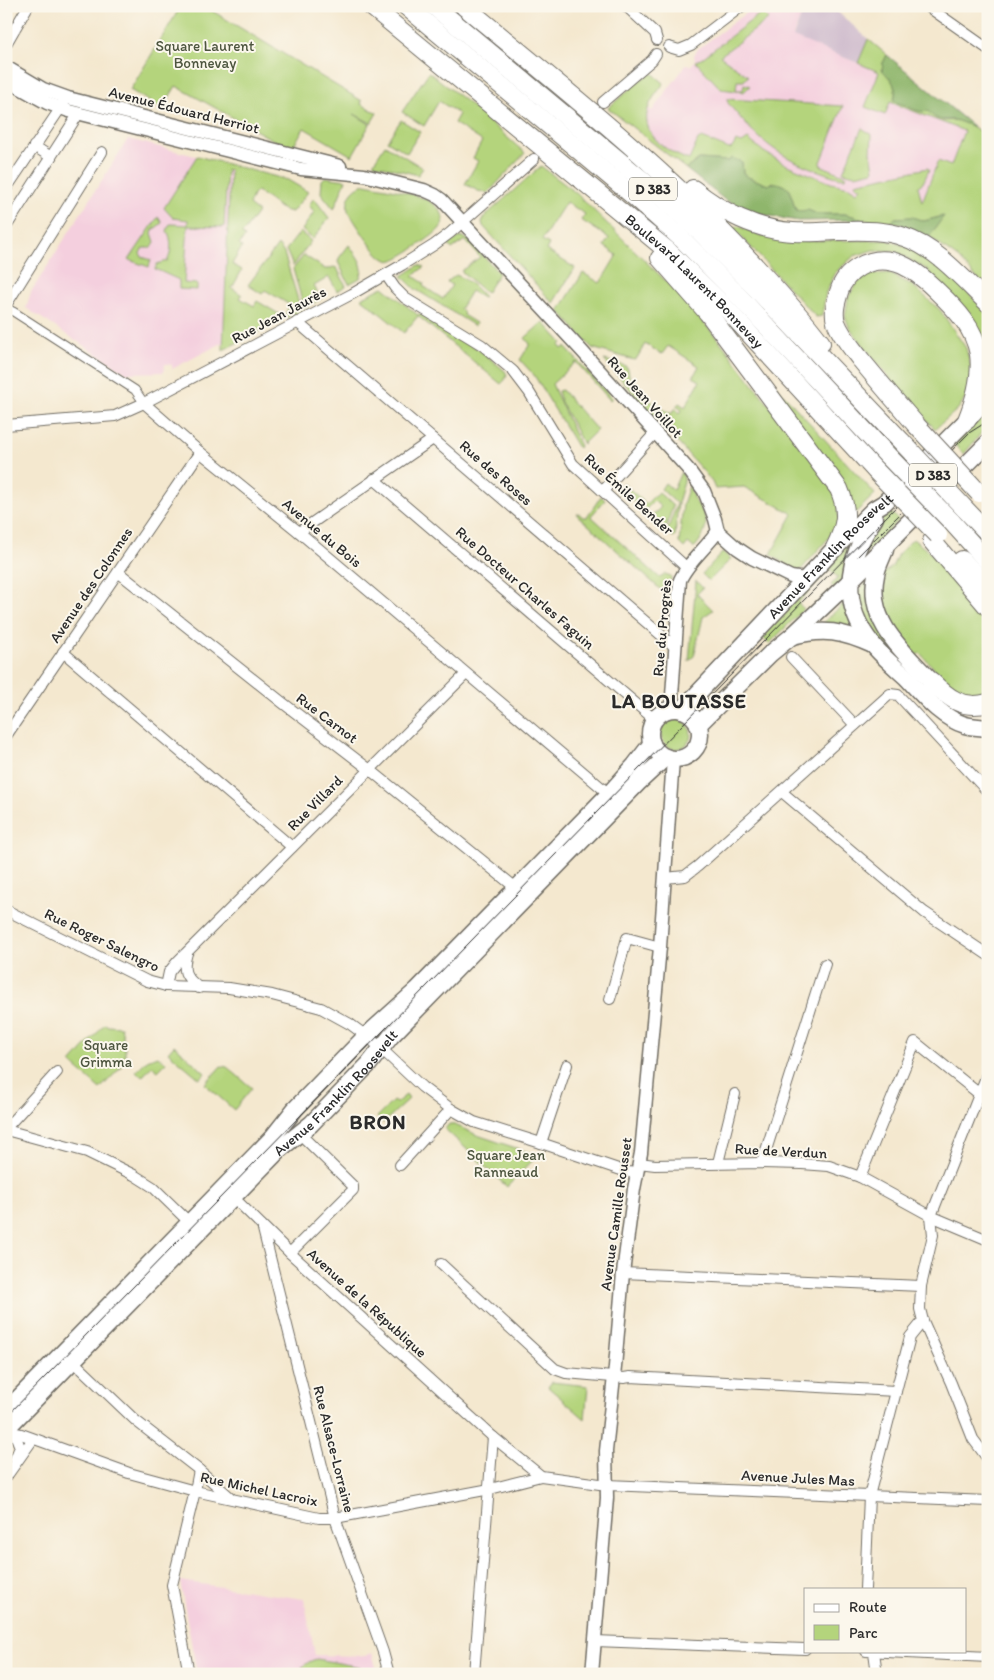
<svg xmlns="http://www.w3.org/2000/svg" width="994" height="1680" font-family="Itim,sans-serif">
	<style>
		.built { fill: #f4cfde }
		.industrial { fill: #d0bdce }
		.green { fill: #b4d47c; stroke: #708054 }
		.forest { fill: #8fb66c; stroke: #5d704c }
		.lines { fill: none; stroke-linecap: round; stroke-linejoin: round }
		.pedestrian-casing { stroke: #716d64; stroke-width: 10 }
		.minor-casing { stroke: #716d64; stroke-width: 12 }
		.tertiary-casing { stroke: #716d64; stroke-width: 15 }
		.primary-casing { stroke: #716d64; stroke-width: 19 }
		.trunk-casing { stroke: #716d64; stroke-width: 20 }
		.pedestrian { stroke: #fff; stroke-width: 8 }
		.minor { stroke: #fff; stroke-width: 10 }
		.tertiary { stroke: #fff; stroke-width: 12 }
		.primary { stroke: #fff; stroke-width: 16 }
		.trunk { stroke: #fff; stroke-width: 18 }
		.tram { stroke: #2b2b2b; stroke-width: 1 }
		.trunk-bridge-casing { stroke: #716d64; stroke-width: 20; stroke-linecap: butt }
		.trunk-bridge { stroke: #fff; stroke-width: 18 }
		.labels { text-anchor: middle; stroke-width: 4; stroke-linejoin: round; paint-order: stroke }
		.shield { fill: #fbf7ec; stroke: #696865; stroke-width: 1 }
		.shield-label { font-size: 14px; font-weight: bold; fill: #2b2b2b }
		.park-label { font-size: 15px; fill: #4d553f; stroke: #fbf7ec }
		.street-label { font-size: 15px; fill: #2b2b2b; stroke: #fbf7ec }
		.district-label { font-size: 20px; font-weight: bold; letter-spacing: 1px; fill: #2b2b2b; stroke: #fbf7ec }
	</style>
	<rect width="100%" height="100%" fill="#fbf7ec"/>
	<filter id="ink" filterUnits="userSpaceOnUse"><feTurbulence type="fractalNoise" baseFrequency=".02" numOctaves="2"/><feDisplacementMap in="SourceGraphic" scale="10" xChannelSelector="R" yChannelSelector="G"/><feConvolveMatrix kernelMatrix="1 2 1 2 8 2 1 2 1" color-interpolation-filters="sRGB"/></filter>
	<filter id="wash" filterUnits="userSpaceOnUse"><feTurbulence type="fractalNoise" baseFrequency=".0096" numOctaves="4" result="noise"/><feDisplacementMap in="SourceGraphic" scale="20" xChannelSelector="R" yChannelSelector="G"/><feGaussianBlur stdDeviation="1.12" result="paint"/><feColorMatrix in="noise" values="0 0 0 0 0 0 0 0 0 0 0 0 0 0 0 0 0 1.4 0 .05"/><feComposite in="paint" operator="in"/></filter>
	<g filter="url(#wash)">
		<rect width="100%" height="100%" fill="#f4e8cf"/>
		<g class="built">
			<path d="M755 6H805L793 36 858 63 868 39 988 138 929 237 903 225 891 222 861 220 798 221 760 214 725 200 633 128 644 105 652 111 686 65 688 64 690 66 695 61 694 55 698 49Z"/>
			<path d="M128 139 231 165 224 342 172 369V365L165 364 164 372 126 373 26 308 31 292Z"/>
			<path d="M180 1581 304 1599 315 1655 365 1656 372 1653 378 1674H197Z"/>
		</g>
		<path class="industrial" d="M805 6H831L868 39 858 63 793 37Z"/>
		<g class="green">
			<path d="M181 6H204L362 101 361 104 377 113 371 123 354 114 370 124 352 156 304 128 291 150 176 86 162 109 130 90Z"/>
			<path d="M770 6H773L764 14 769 19 720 56 748 76 744 81H737L736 90H743L744 84 750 86 744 92 721 89 695 61 701 59Z"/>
			<path d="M868 39 887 55 883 63 882 70C892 80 898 86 894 100 898 102 904 103 907 105 915 109 919 113 929 111L943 121 956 120 974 127 988 138V290L958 258 929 237 943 216 924 221 912 217 895 218 891 222 861 220 860 218 845 214H817L808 210 800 212 796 210 794 205 790 190 773 182 768 185 748 177 743 173 742 162 699 159 686 169 608 108 640 80 652 73 664 83C659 90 652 98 649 106 638 134 667 152 689 160L698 140 702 138 729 149 732 148 736 141 742 143 748 139 764 152 787 165 831 183 849 187 857 192 861 188 856 185 855 183 928 168 929 170 923 183 918 186 922 202 938 161 951 166 964 131 890 102 885 115 865 107 879 72 858 63Z"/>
			<path d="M429 72 467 102 525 153 488 193 478 191 465 184 478 161 473 158 482 141 454 123 459 114 439 101 424 126 402 112Z"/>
			<path d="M727 99 843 106 820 165 846 176 845 178C836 178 825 173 816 170 775 155 755 137 728 103Z"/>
			<path d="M401 120 420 132 407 153 387 141Z"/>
			<path d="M862 128 872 135 871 152 874 170 873 171 855 175 843 172Z"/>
			<path d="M385 145 423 168 418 175 374 164V162Z"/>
			<path d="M197 156 288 180 308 192 292 212 283 210 257 191 253 195 249 205 258 212 242 234 245 237 239 245 242 247 232 264 242 270 232 288 242 295 240 298 254 306 257 301 284 317 290 305 265 290 262 294 248 285 278 245 284 253 301 310 223 350 230 171 227 170 224 227 188 226 184 283 197 284V290L179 289V280L155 269 157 264 167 261C172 254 172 238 167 231L169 225 171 224 188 225V220L173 218 164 208Z"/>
			<path d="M541 166 576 193 682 297 722 344 837 493 839 526 800 571 790 568 771 554 793 514 744 487 715 489 712 482 704 472 604 360 626 366 628 369 630 380 639 385 641 389 639 394 671 414 675 408 680 413 682 410 676 406 679 403 685 407 700 381 693 377 699 366 668 346 662 354 645 344 637 358 634 360 592 348 559 311 583 273 600 283 617 255 604 246 609 238 581 220 585 214 566 202 542 240 549 244 546 250 575 268 553 303 483 226 482 222 484 217Z"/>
			<path d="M325 177 346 180 334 209 321 193 322 180Z"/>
			<path d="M366 184C386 189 433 193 442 214 444 219 443 224 440 228 436 235 400 258 393 260 390 261 388 261 385 259 374 254 356 223 348 211 346 198 352 187 366 184Z"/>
			<path d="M314 198 329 218 313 239 302 230 314 212 309 205Z"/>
			<path d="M158 217 162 223 153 230 152 233 155 242 151 248H143L140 253 142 257 151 260 149 267 129 260Z"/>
			<path d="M738 226 762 236 793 241 887 240 908 247 930 260 959 284 988 313V378L986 380 954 300 926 269 895 251 873 250 854 256 836 272 826 292 822 316 816 317 733 228Z"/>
			<path d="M300 232 311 241 293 266 286 250Z"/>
			<path d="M463 237 469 240 499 273 486 293 461 271 480 257 465 240 452 249 448 245 458 238Z"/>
			<path d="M349 245C356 256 366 264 360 278L349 284 338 262 339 258Z"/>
			<path d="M304 255 325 269H330L333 267 337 268 346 286 337 291 329 277 314 286 321 299 304 308 293 269Z"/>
			<path d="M419 265 424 267 413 276 424 283 423 286 443 299 452 285 447 282 456 275C468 280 475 286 484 297L483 298 471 291 460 309 464 312 463 315 476 323 475 326 415 289 402 276Z"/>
			<path d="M888 273 912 285 940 310 966 348 972 371 967 396 958 409 935 429 901 393 849 327 845 316 848 298 856 284 869 275Z"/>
			<path d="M383 287 418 315 420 313 481 351 505 371 507 375 505 380 501 384 418 316 404 333 361 298Z"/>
			<path d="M543 322 562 343 559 345 562 349 565 347 612 398 610 400 576 362 552 384 580 446 578 448 534 375 520 360 530 344 525 338Z"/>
			<path d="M750 358 875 494 850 518Z"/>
			<path d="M562 390 597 430 583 444 561 402 558 391Z"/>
			<path d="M988 410V425L964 454 954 444Z"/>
			<path d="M681 472 684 477V482L678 503 675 536 673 537 667 531 677 504 661 489 665 483 673 490Z"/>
			<path d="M623 483 646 504 658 492 673 506 665 530 651 517 661 507 654 501 644 511 619 488Z"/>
			<path d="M689 486C693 491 692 497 695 501 710 518 709 531 694 548L688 543 684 548 679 543 683 504Z"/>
			<path d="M601 496 605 500 591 516 660 578 665 574 671 576 669 597 577 515 578 513 583 517H587Z"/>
			<path d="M889 510 899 520 862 557 875 526Z"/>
			<path d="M861 526 843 582 835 589 831 585 838 578 830 569 798 603 804 609 769 644 760 635Z"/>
			<path d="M913 539 932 554 988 623V694C959 702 937 671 920 653L916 656 883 612 882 574 892 567 898 554Z"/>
			<path d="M723 552 731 559 709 581 702 574Z"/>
			<path d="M696 581 703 588 697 594 713 610 703 617 694 656 689 661Z"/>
			<path d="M868 581 908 666 906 668 868 629 855 593Z"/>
			<path d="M844 603 856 632 819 627Z"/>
			<circle cx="676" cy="734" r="15"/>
			<path d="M105 1024 108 1026 121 1027C130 1066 125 1062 100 1089L71 1063Z"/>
			<path d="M174 1045 205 1073 200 1079 168 1052Z"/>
			<path d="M158 1056 166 1063 158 1071 152 1066 142 1077 136 1071 147 1060Z"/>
			<path d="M221 1066 227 1067 252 1088 234 1110 205 1084Z"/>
			<path d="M406 1095 409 1099 383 1123 377 1117 393 1101 396 1103Z"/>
			<path d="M449 1124H453L477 1135 531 1153 535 1158 507 1187 445 1129Z"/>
			<path d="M552 1382 588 1386 585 1419 548 1387Z"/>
			<path d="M317 1659 355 1666 360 1667 366 1674H299C302 1665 309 1661 317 1659Z"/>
		</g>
		<g class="forest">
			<path d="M887 55 974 127C968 125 960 121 954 120 942 119 938 123 928 111 916 114 909 105 897 103L894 100C898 86 892 80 882 70L883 63Z"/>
			<path d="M732 158 742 162 743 173 748 177 768 185C777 180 783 185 790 190L794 205 796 210 800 211 808 210 817 214H845L860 218 861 220 798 221 760 214 725 200 686 169 699 159 728 161Z"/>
			<path d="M944 216 929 237 903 225 891 222 895 218 912 217 924 221Z"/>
		</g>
	</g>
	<g filter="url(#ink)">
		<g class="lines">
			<defs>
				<path id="pedestrian" d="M6 308 14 312 135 390 144 403"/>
				<g id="minor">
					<path d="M626 6 655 33 657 40"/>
					<path d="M927 6 988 49"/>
					<path d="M6 44 28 6"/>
					<path d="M669 47 679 50 691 45 742 6"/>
					<path d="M603 102 652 60 656 54"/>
					<path d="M34 146 51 157"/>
					<path d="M6 189 64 103"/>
					<path d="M6 227 79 113"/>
					<path d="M386 275 395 288 405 298 482 345 513 371 529 392 573 464 687 568"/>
					<path d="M6 305 102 152"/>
					<path d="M297 322 675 647"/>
					<path d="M144 403 200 452 299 532 609 794"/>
					<path d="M6 425 115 416 144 403 352 294 402 265 434 245 450 233 534 159"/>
					<path d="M374 479 655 720"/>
					<path d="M603 491 655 433"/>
					<path d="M299 532 433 439"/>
					<path d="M118 572 283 703 374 773 516 888"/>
					<path d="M63 652 292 847"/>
					<path d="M791 657 855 725"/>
					<path d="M6 736 200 452"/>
					<path d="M782 792 924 912 988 955"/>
					<path d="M665 878 685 876 698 866 890 694 898 695 988 792"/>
					<path d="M6 910 147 981 166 986 229 988 272 995 321 1008 350 1024 373 1041 422 1087 451 1109 474 1122 541 1143 627 1172 637 1173"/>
					<path d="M187 953C182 971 184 976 199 988"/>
					<path d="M166 986 169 972 177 962 466 674"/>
					<path d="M610 999 627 938 660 947"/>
					<path d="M988 1072 931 1216 988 1240"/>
					<path d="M6 1128 57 1072"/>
					<path d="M6 1130 87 1152 134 1175 153 1187 190 1223"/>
					<path d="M541 1143 567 1065"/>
					<path d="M639 1163 655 1165 762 1163 802 1164 829 1166 860 1177 931 1216 933 1235 921 1286 920 1309 923 1321 951 1383 973 1439 988 1459"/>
					<path d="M718 1163 735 1094"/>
					<path d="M762 1163 825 964"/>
					<path d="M400 1165 451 1109"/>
					<path d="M860 1177 915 1042 988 1101"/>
					<path d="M230 1194 290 1253 493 1437 541 1476 607 1485 988 1501"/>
					<path d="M263 1229 335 1518 383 1652 389 1674"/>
					<path d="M290 1253 353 1190V1186L299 1133"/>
					<path d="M441 1264 555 1369 566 1373 624 1378 630 1377 896 1391"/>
					<path d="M623 1273 921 1286"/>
					<path d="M70 1358 136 1421 199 1470 230 1497"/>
					<path d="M6 1431 21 1434 129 1473 195 1491 319 1518H335L490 1489 541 1476"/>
					<path d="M14 1432 20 1447 15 1459"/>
					<path d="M6 1477 33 1439"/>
					<path d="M865 1589 869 1496 910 1337 923 1321"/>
					<path d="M595 1641 805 1649"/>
					<path d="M866 1651 988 1657"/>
					<path d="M874 1652 877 1674"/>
					<path d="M189 1674 172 1585 195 1491 199 1470"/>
					<path d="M474 1674 493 1437"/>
				</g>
				<g id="tertiary">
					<path d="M6 67 43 89 68 98 340 166"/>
					<path d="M6 80 47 103 69 111 301 169 364 175 424 190 435 195 442 200 581 350 688 469 704 491 715 519 718 531 737 548 752 558 791 577 805 579"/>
					<path d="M671 710 680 580C688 562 706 548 718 531"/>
					<path d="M592 1674 607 1498 606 1451 615 1367 623 1273 634 1189 641 1153 660 947 673 759"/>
				</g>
				<g id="primary">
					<path d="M875 518C846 559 839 604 873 645 882 656 895 667 906 677 923 695 940 717 965 725 972 727 980 727 988 728"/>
					<path d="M885 550C882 558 877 567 876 575 866 621 903 651 931 681"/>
					<path d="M792 636C824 628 842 631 873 645"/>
					<circle cx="675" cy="734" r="25"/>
					<path id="s1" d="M682 710 835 548 874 509 884 503 967 420 988 397"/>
					<path d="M698 725 770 654 792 636 850 581 988 443"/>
					<path d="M6 1411 272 1138 295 1109 366 1036 417 990 609 794 635 765 652 743"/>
					<path id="s2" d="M6 1429 280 1149 311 1124 369 1064 391 1036 638 783 666 757"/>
				</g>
				<g id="trunk">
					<path id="s3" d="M371 6 668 251 722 304 875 470"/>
					<path d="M406 6 629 192 682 239 732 289 888 456"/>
					<path d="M434 6 642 180 698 230 748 280 902 442"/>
					<path d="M464 6C559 85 657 162 742 252 769 281 797 311 821 343"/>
					<path d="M693 189C721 212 757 230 793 232 807 233 822 232 836 231 858 231 882 229 904 237 937 248 963 279 988 303"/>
					<path d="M660 258 708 313 839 489C849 512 846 525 835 548"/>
					<path d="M917 426C898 404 879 382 861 360 852 348 841 336 836 322 833 312 836 302 839 292 842 281 849 273 859 267 890 249 917 271 938 292 957 310 974 328 979 354 982 376 975 400 967 420"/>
					<path d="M964 508 988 533"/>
					<path d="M951 521 988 562"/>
					<path d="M932 541 988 607"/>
					<path d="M962 560 988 587"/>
					<path d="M931 681C948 698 963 710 988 703"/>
				</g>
			</defs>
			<use href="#pedestrian" class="pedestrian-casing"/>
			<use href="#minor" class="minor-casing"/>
			<use href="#tertiary" class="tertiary-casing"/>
			<use href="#primary" class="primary-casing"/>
			<use href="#trunk" class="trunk-casing"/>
			<use href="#pedestrian" class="pedestrian"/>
			<use href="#minor" class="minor"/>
			<use href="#tertiary" class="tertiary"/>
			<use href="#primary" class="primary"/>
			<use href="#trunk" class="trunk"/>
			<g class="tram">
				<path d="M858 556 937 477"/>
				<path d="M6 1417 808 596 969 433 988 421"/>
			</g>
			<defs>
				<g id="trunk-bridge">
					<path d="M917 426 979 493"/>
					<path d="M902 442 964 508"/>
					<path d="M888 456 951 521"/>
					<path d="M875 470 938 535"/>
				</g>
			</defs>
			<use href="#trunk-bridge" class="trunk-bridge-casing"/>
			<use href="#trunk-bridge" class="trunk-bridge"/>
		</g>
	</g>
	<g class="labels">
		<g class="shield">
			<rect x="629" y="177.5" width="48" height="23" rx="4"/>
			<rect x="909" y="463.5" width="48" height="23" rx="4"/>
		</g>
		<g class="shield-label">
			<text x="653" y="194">D 383</text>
			<text x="933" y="480">D 383</text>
		</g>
		<g class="park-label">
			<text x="205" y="51">Square Laurent<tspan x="205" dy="17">Bonnevay</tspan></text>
			<text x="106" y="1050">Square<tspan x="106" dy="17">Grimma</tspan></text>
			<text x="506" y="1160">Square Jean<tspan x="506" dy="17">Ranneaud</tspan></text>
		</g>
		<g class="street-label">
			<text transform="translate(184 110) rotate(14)" y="5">Avenue Édouard Herriot</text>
			<text dy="5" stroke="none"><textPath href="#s3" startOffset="425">Boulevard Laurent Bonnevay</textPath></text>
			<text transform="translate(279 315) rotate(-28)" y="5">Rue Jean Jaurès</text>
			<text transform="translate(645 397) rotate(48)" y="5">Rue Jean Voillot</text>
			<text transform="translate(496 473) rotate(41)" y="5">Rue des Roses</text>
			<text transform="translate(629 494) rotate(42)" y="5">Rue Émile Bender</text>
			<text transform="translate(322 533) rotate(40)" y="5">Avenue du Bois</text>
			<text dy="5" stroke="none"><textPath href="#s1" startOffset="214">Avenue Franklin Roosevelt</textPath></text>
			<text transform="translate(91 585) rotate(-56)" y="5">Avenue des Colonnes</text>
			<text transform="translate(525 588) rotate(41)" y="5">Rue Docteur Charles Faguin</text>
			<text transform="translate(662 628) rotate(-85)" y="5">Rue du Progrès</text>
			<text transform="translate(327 718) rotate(37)" y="5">Rue Carnot</text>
			<text transform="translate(315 803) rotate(-45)" y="5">Rue Villard</text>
			<text transform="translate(102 940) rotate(26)" y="5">Rue Roger Salengro</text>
			<text dy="5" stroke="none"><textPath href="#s2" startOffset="471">Avenue Franklin Roosevelt</textPath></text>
			<text transform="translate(781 1151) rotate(3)" y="5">Rue de Verdun</text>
			<text transform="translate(616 1214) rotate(-82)" y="5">Avenue Camille Rousset</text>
			<text transform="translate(367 1303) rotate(42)" y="5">Avenue de la République</text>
			<text transform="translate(334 1449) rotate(76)" y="5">Rue Alsace-Lorraine</text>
			<text transform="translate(798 1478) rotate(3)" y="5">Avenue Jules Mas</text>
			<text transform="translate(259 1489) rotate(12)" y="5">Rue Michel Lacroix</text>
		</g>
		<g class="district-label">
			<text x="679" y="708">LA BOUTASSE</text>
			<text x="378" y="1129">BRON</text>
		</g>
	</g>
	<rect width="994" height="1680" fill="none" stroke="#fbf7ec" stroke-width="25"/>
	<rect x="804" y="1588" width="162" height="65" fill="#fbf7ec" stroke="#a8a59f"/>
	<rect x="814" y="1604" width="25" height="8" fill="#ffffff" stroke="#a8a59f"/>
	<text x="849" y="1612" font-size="15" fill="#2b2b2b">Route</text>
	<rect x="814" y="1625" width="25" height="15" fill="#b4d47c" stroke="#a8a59f"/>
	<text x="849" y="1638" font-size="15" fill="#2b2b2b">Parc</text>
</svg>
